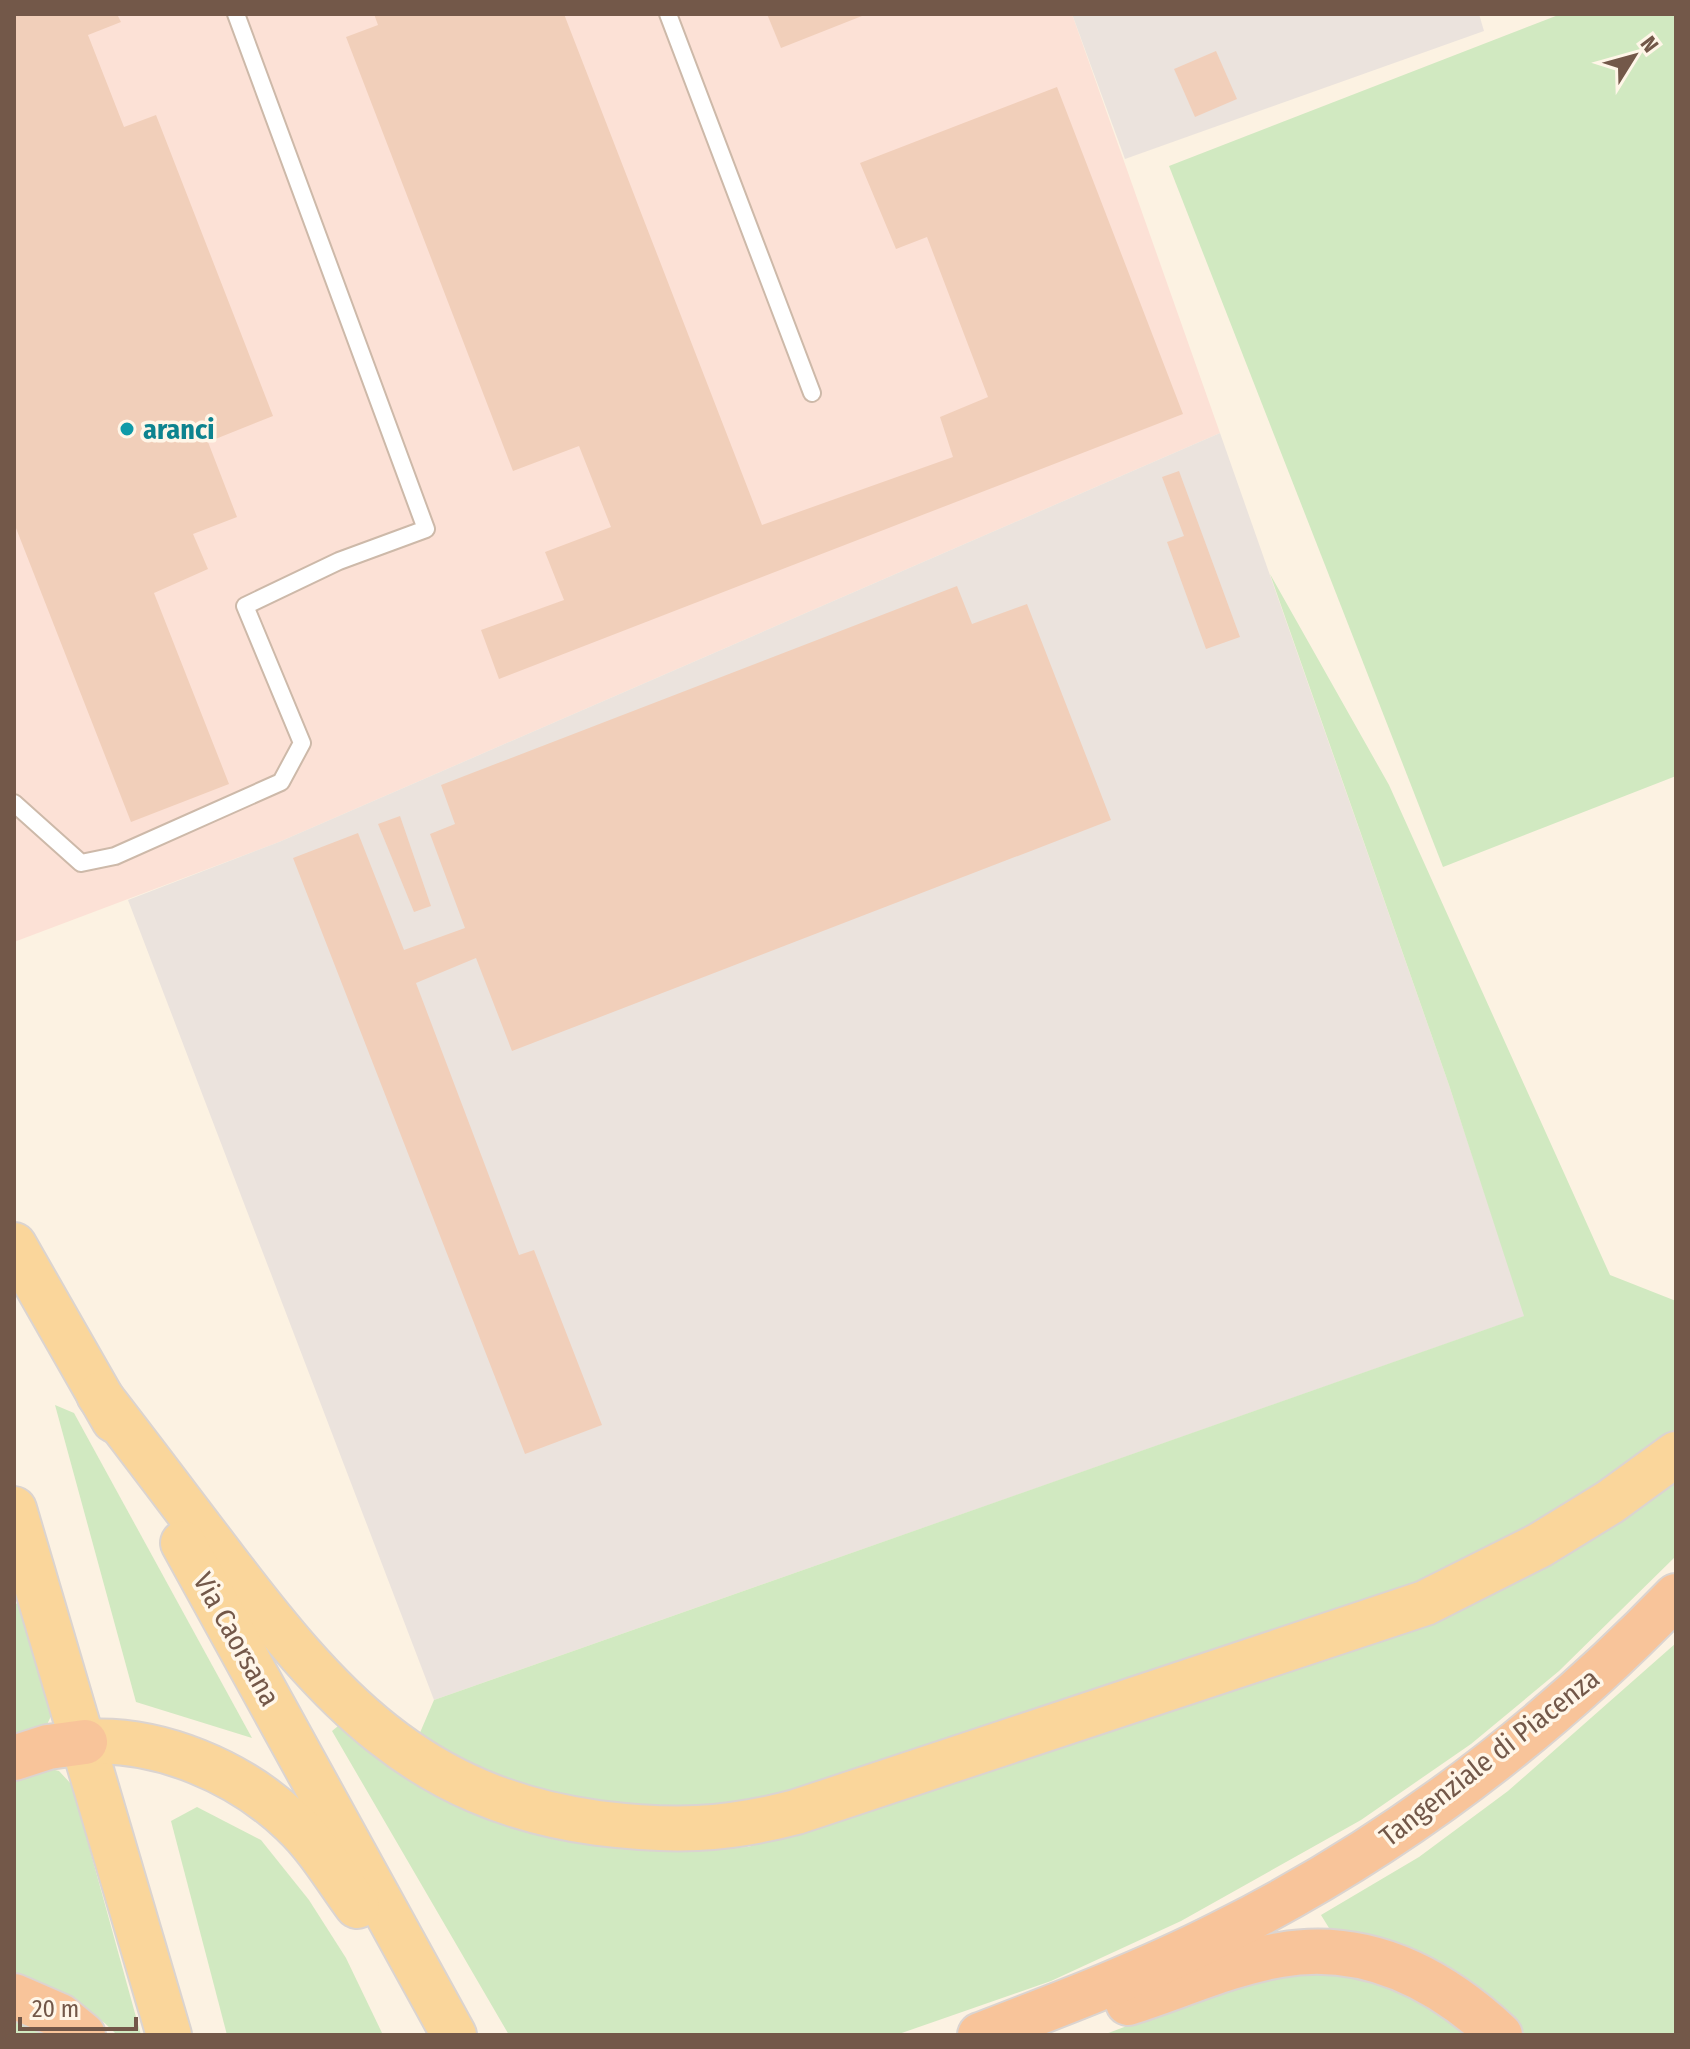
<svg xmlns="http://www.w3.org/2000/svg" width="1690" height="2049" font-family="'Fira Sans Condensed',sans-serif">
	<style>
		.commercial { fill: #fce1d6 }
		.industrial { fill: #ebe3dd }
		.green { fill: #d1e9c1 }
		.building { fill: #f1cfba }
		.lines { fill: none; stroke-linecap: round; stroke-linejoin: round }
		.service-casing { stroke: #cdb9a9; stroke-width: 20 }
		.primary-casing { stroke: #dbd4d0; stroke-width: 48 }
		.trunk-casing { stroke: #dbd4d0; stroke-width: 48 }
		.service { stroke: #fff; stroke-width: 16 }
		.primary { stroke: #fad69b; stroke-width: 44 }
		.trunk { stroke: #f8c49a; stroke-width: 44 }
		.culture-dot { fill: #0f9aa8; stroke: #fff6e8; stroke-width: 3 }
		.labels { text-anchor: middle; stroke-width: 7; stroke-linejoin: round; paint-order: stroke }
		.culture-label { font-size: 28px; font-weight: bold; fill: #0d838f; stroke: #fff6e8; text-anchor: start }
		.street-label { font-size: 28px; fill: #735849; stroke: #fff6e8 }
	</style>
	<rect width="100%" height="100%" fill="#fcf2e2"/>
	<path class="commercial" d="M14 14H1072L1220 433 279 842 14 942Z"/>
	<g class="industrial">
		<path d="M1072 14H1479L1484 31 1125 159Z"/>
		<path d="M1220 433 1449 1085 1525 1316 434 1700 128 900 279 842Z"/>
	</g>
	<g class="green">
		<path d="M1561 14H1676V776L1443 867 1169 166Z"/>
		<path d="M1270 574 1389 785 1610 1275 1676 1301V1431L1576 1500 1450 1572 809 1793 652 1813 514 1784 458 1759 419 1735 434 1700 1524 1316 1449 1085Z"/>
		<path d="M55 1405 74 1413 252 1738 136 1702Z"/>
		<path d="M1676 1474V1556L1559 1671 1471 1744 1361 1820 1181 1921 1051 1981 896 2035H509L332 1731 343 1722 400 1775 476 1813 688 1849 748 1847 1124 1723Z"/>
		<path d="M14 1601 20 1607 51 1716 44 1731 14 1741Z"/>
		<path d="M1676 1643V2035H1525C1494 1990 1442 1957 1390 1940 1371 1933 1349 1932 1329 1928L1321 1915 1419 1857 1508 1791Z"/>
		<path d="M43 1767 59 1771 72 1785 141 2035H117C88 2004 53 1990 14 1975V1778Z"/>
		<path d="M197 1807 261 1840 309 1900 346 1958 383 2035H227L171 1821Z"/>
		<path d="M1306 1969 1398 1984 1473 2035H1103L1244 1982Z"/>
		<path d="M14 2015 54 2035H14Z"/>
	</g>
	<g class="building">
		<path d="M14 14H117L121 22 88 35 124 127 156 115 273 416 208 442 237 517 193 534 208 569 154 593 229 784 131 822 14 523Z"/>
		<path d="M374 14H564L762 525 953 457 940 417 988 397 927 237 896 249 860 163 1057 87 1183 414 499 679 481 630 564 600 545 552 611 527 579 446 513 471 346 37 378 25Z"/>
		<path d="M767 14H867L781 48Z"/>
		<path d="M1216 51 1237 99 1195 117 1174 69Z"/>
		<path d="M1179 471 1240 637 1206 649 1167 542 1184 536 1162 477Z"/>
		<path d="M957 586 972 624 1027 604 1111 820 512 1051 476 958 416 983 519 1255 534 1250 602 1425 525 1454 293 858 358 833 404 950 465 928 430 834 455 824 441 785Z"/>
		<path d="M400 816 431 906 414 912 378 824Z"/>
	</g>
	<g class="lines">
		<defs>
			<g id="service">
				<path d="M668 14 812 393"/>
				<path d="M14 803 81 863 115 856 281 782 302 743 245 606 339 561 426 529 236 14"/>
			</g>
			<g id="primary">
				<path d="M14 1245 114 1420"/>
				<path d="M99 1395C141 1449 182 1504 224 1559 328 1696 417 1799 598 1823 671 1832 724 1831 796 1812L1425 1603 1540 1545 1610 1502 1676 1454"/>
				<path d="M14 1509 169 2035"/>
				<path d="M183 1543 454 2035"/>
				<path d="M85 1742C159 1737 240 1772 293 1823 318 1846 337 1879 357 1906"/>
			</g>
			<g id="trunk">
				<path d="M14 1758 48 1747 85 1742"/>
				<path d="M14 1996 60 2016 83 2035"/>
				<path d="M1128 2003C1176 1988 1231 1963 1280 1955 1365 1940 1439 1978 1500 2035"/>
				<path d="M980 2035C1061 2004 1143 1973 1220 1934 1390 1849 1544 1733 1676 1596"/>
			</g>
		</defs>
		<use href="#service" class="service-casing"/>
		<use href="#primary" class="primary-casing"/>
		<use href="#trunk" class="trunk-casing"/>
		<use href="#service" class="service"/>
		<use href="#primary" class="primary"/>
		<use href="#trunk" class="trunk"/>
	</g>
	<circle class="culture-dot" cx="127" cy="429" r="8"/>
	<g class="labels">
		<g class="culture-label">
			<text x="143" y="439">aranci</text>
		</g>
		<g class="street-label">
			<text transform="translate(237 1639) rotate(61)" y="10">Via Caorsana</text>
			<text transform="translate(1489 1757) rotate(-38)" y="10">Tangenziale di Piacenza</text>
		</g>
	</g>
	<rect width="1690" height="2049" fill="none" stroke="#735849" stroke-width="32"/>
	<g transform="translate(1634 56) rotate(53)" stroke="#fff6e8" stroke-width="6" paint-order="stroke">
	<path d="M0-6L14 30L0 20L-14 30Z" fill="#735849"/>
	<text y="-12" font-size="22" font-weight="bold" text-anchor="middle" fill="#735849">N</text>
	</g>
	<path d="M20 2017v12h116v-12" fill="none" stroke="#735849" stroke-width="4"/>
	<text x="32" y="2017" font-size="24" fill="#735849" stroke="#fff6e8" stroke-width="6" paint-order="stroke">20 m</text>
</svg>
